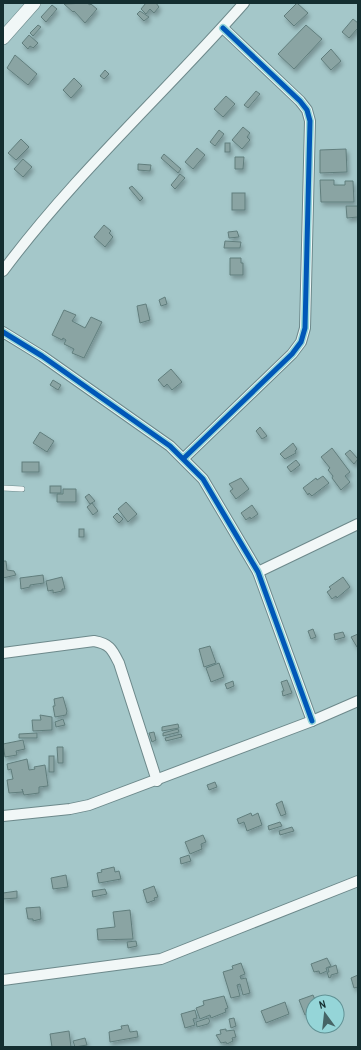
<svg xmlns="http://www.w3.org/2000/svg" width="361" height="1050" font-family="'Archivo Narrow',sans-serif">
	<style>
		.building { fill: #8aa4a3; stroke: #617e7d; filter: url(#shadow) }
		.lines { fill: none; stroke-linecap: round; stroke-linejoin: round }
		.service-casing { stroke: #6d898b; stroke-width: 6 }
		.minor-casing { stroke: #6d898b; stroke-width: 12 }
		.tertiary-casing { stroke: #6d898b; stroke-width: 14 }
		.service { stroke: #f1f7f7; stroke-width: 5 }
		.minor { stroke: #f1f7f7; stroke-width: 10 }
		.tertiary { stroke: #f1f7f7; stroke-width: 13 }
		.cycleway-casing { stroke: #95d5d8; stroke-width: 8 }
		.cycleway { stroke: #0057b8; stroke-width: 5 }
	</style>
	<defs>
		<filter id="shadow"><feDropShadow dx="2" dy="3.5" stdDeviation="2" flood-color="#0004"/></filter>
	</defs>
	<rect width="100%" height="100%" fill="#a4c7c9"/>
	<g class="building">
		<path d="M87 3 90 5 91 4 97 9 85 23 74 11 73 12 64 4Z"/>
		<path d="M146 3H156L159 7 154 13 150 9 146 14 141 9Z"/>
		<path d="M297 3 308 13 294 26 284 16Z"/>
		<path d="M52 5 57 9 46 22 41 17Z"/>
		<path d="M140 11 149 17 144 21 137 14Z"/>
		<path d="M353 19 358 23V28L349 38 342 32Z"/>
		<path d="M38 25 41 27 33 36 30 33Z"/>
		<path d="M306 25 322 39 294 69 278 54Z"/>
		<path d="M29 35 38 43 33 48 30 46 28 49 22 43Z"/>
		<path d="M331 49 341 61 331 70 321 59Z"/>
		<path d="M15 55 37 74 28 85 7 68Z"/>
		<path d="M105 70 109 74 104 79 100 76Z"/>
		<path d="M74 78 82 86 71 98 63 90Z"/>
		<path d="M256 91 260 94 248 108 244 105Z"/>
		<path d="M226 96 235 104 223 117 214 109Z"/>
		<path d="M243 127 250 133 247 137 250 140 242 149 232 140Z"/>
		<path d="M219 130 224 134 215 146 210 142Z"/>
		<path d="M21 139 29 147 16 160 8 153Z"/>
		<rect x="225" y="143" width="5" height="9"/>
		<path d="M197 148 205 155 193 169 185 162Z"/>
		<path d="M346 149 347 172 320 173V150Z"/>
		<path d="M164 154 181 169 178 173 161 158Z"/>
		<path d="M235 157H244L243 169H235Z"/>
		<path d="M23 159 32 167 23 177 14 169Z"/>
		<path d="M138 164 151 165 150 171 138 170Z"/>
		<path d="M180 174 185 178 175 189 171 185Z"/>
		<path d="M320 180H334V185H345V181H353L354 202H321Z"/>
		<path d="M132 186 143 198 140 201 129 188Z"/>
		<rect x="232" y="193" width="13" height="17"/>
		<path d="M346 206H358V217L347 218Z"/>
		<path d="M104 225 111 231 109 233 113 237 105 247 94 237Z"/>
		<path d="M237 231 239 237 229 238 228 232Z"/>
		<path d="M225 241 241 242 240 248H224Z"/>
		<path d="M230 258H241V263H243V275H230Z"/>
		<path d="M165 297 167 304 161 306 159 300Z"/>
		<path d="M146 304 150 320 140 323 137 306Z"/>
		<path d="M64 310 76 315 72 321 85 328 91 317 102 322 84 358 72 353 74 349 64 344 66 340 63 338 62 340 52 335Z"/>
		<path d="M171 369 182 382 172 390 167 384 164 387 158 380Z"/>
		<path d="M53 380 61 385 58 390 50 385Z"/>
		<path d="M260 427 267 436 262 439 256 431Z"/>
		<path d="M40 432 54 441 47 452 33 443Z"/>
		<path d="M293 443 297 449 295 451 296 453 285 459 280 454Z"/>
		<path d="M332 448 350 472 345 476 350 482 341 490 332 478 333 476 328 470 330 468 321 457Z"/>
		<path d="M350 450 358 459 354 464 345 454Z"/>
		<path d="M296 460 300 465 291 472 287 467Z"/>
		<rect x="22" y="462" width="17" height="10"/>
		<path d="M323 476 329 483 312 496 309 493 308 495 303 488 316 478 317 480Z"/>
		<path d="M241 478 249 489 236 499 230 491 233 489 229 484Z"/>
		<rect x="50" y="486" width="11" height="7"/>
		<path d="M63 489H76V502H57V494H63Z"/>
		<path d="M89 494 95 501 90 504 85 497Z"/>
		<path d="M126 502 137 514 128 522 118 509Z"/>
		<path d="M92 503 98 511 93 515 87 507Z"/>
		<path d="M252 505 258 514 251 519 250 517 246 520 241 513Z"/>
		<path d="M117 513 123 519 119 523 113 517Z"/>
		<rect x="79" y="529" width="5" height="8"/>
		<path d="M3 561H6L7 570 14 571 16 575 3 578Z"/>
		<path d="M43 575 44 583 30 585V587L21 589 20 578Z"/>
		<path d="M62 577 65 589H62V591L53 593V590L48 591 46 581Z"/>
		<path d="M343 577 350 587 337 598 336 596 332 599 327 592 331 589 329 587Z"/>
		<path d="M313 629 316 637 311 639 308 631Z"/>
		<path d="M343 632 345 637 335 640 334 634Z"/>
		<path d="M358 634V647H357L351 637Z"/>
		<path d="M210 646 216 663 204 667 199 649Z"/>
		<path d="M219 663 224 677 211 682 206 668Z"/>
		<path d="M287 680 292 693 283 696 282 691H284L281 682Z"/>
		<path d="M233 681 234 686 227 689 225 684Z"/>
		<path d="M63 697 67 711 66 715 55 717 53 706H55L54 699Z"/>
		<path d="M40 715 52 717V730L33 731 32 720H41Z"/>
		<path d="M63 719 65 725 56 727 55 722Z"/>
		<path d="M178 724 179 728 162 731V727Z"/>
		<path d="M178 729 179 732 163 736V733Z"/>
		<path d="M154 732 156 740 152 742 149 733Z"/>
		<path d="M37 733V738H19V734Z"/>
		<path d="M181 734 182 737 166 741 165 738Z"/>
		<path d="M23 740 25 749 16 751 17 755 5 757 3 744Z"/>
		<path d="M57 747H63V763H58Z"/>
		<rect x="49" y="756" width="5" height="16"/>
		<path d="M27 759 29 770 35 769 34 767 45 765 48 786 39 787V793L24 795 22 789 23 792 9 793 7 780 13 779 11 769 8 770 7 764Z"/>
		<path d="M215 782 217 787 209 790 207 785Z"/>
		<path d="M282 801 286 814 281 816 276 804Z"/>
		<path d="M251 813 252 816 258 813 262 825 247 831 244 822 239 824 237 819Z"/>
		<path d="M280 822 282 826 269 830 268 826Z"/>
		<path d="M292 827 294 831 280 835 279 831Z"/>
		<path d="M203 835 206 842 201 844 202 849 190 854 185 842Z"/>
		<path d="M189 855 191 861 181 864 180 858Z"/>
		<path d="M114 867 115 872 119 871 121 879 99 883 97 873 102 872 101 870Z"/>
		<path d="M66 875 68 887 53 889 51 878Z"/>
		<path d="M154 886 158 897 154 898 155 900 147 903 143 890Z"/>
		<path d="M105 889 107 894 93 897 92 891Z"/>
		<path d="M17 891V898L3 899V893Z"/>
		<path d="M40 907 41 919 33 921V919H28L26 908Z"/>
		<path d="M130 910 133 939 98 940 97 929 115 927 113 912Z"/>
		<path d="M136 941 137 946 128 948 127 942Z"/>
		<path d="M327 958 331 966 326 968 327 971 320 974 319 971 314 972 311 964Z"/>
		<path d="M241 963 245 974 240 976 241 979 246 978 250 993 243 995 240 984 237 985 240 996 231 998 223 972 233 969 232 966Z"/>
		<path d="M336 965 338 973 331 975V977L329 978 327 972H329L328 968Z"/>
		<path d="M358 975V987L354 988 351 978Z"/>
		<path d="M313 995 316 1002H313V1012L305 1015 299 1000Z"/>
		<path d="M224 996 228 1008 225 1009 226 1012 211 1018 210 1015 200 1019 196 1008 204 1005 203 1001Z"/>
		<path d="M285 1002 289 1014 266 1023 261 1011Z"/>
		<path d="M195 1010 197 1018 193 1019 195 1025 185 1028 181 1014Z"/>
		<path d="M208 1018 210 1021 208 1024 197 1027 196 1022Z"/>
		<path d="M234 1018 236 1026 231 1028 229 1019Z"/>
		<path d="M128 1025 130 1032 137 1031 138 1037 110 1042 109 1032 122 1029 121 1026Z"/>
		<path d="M226 1029V1031L234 1030 236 1037 232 1038 233 1041 227 1044 226 1042 221 1043 216 1035 221 1034 220 1030Z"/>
		<path d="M69 1031 71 1047H52L50 1034Z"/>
		<path d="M85 1038 87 1045 75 1047 73 1041Z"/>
	</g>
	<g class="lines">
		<defs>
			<path id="service" d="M3 488 22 489"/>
			<g id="minor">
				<path d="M3 271C75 174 165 93 244 3"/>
				<path d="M3 332 42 356 170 446 203 479 258 572 312 721"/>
				<path d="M184 458 292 354 301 342 305 328 310 121 307 110 300 101 223 28"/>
				<path d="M258 572 358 524"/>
				<path d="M3 653 94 641C110 644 112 649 119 663L157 781"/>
				<path d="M3 816 70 809 89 805 312 721 358 701"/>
				<path d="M3 980 161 959 358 881"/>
			</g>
			<path id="tertiary" d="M3 38 34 3"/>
		</defs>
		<use href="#service" class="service-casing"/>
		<use href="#minor" class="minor-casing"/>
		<use href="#tertiary" class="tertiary-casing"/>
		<use href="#service" class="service"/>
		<use href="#minor" class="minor"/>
		<use href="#tertiary" class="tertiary"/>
		<defs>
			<g id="cycleway">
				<path d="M3 332 42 356 170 446 203 479 258 572 312 721"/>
				<path d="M184 458 292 354 301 342 305 328 310 121 307 110 300 101 223 28"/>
			</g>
		</defs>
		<use href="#cycleway" class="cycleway-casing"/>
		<use href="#cycleway" class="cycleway"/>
	</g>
	<rect width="361" height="1050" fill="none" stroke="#142e30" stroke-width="8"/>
	<g transform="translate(325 1014) rotate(345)"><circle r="19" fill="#95d5d8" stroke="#619295"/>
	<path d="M0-3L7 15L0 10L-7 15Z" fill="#466466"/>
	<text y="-6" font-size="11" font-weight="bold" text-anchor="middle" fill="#142e30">N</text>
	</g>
</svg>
